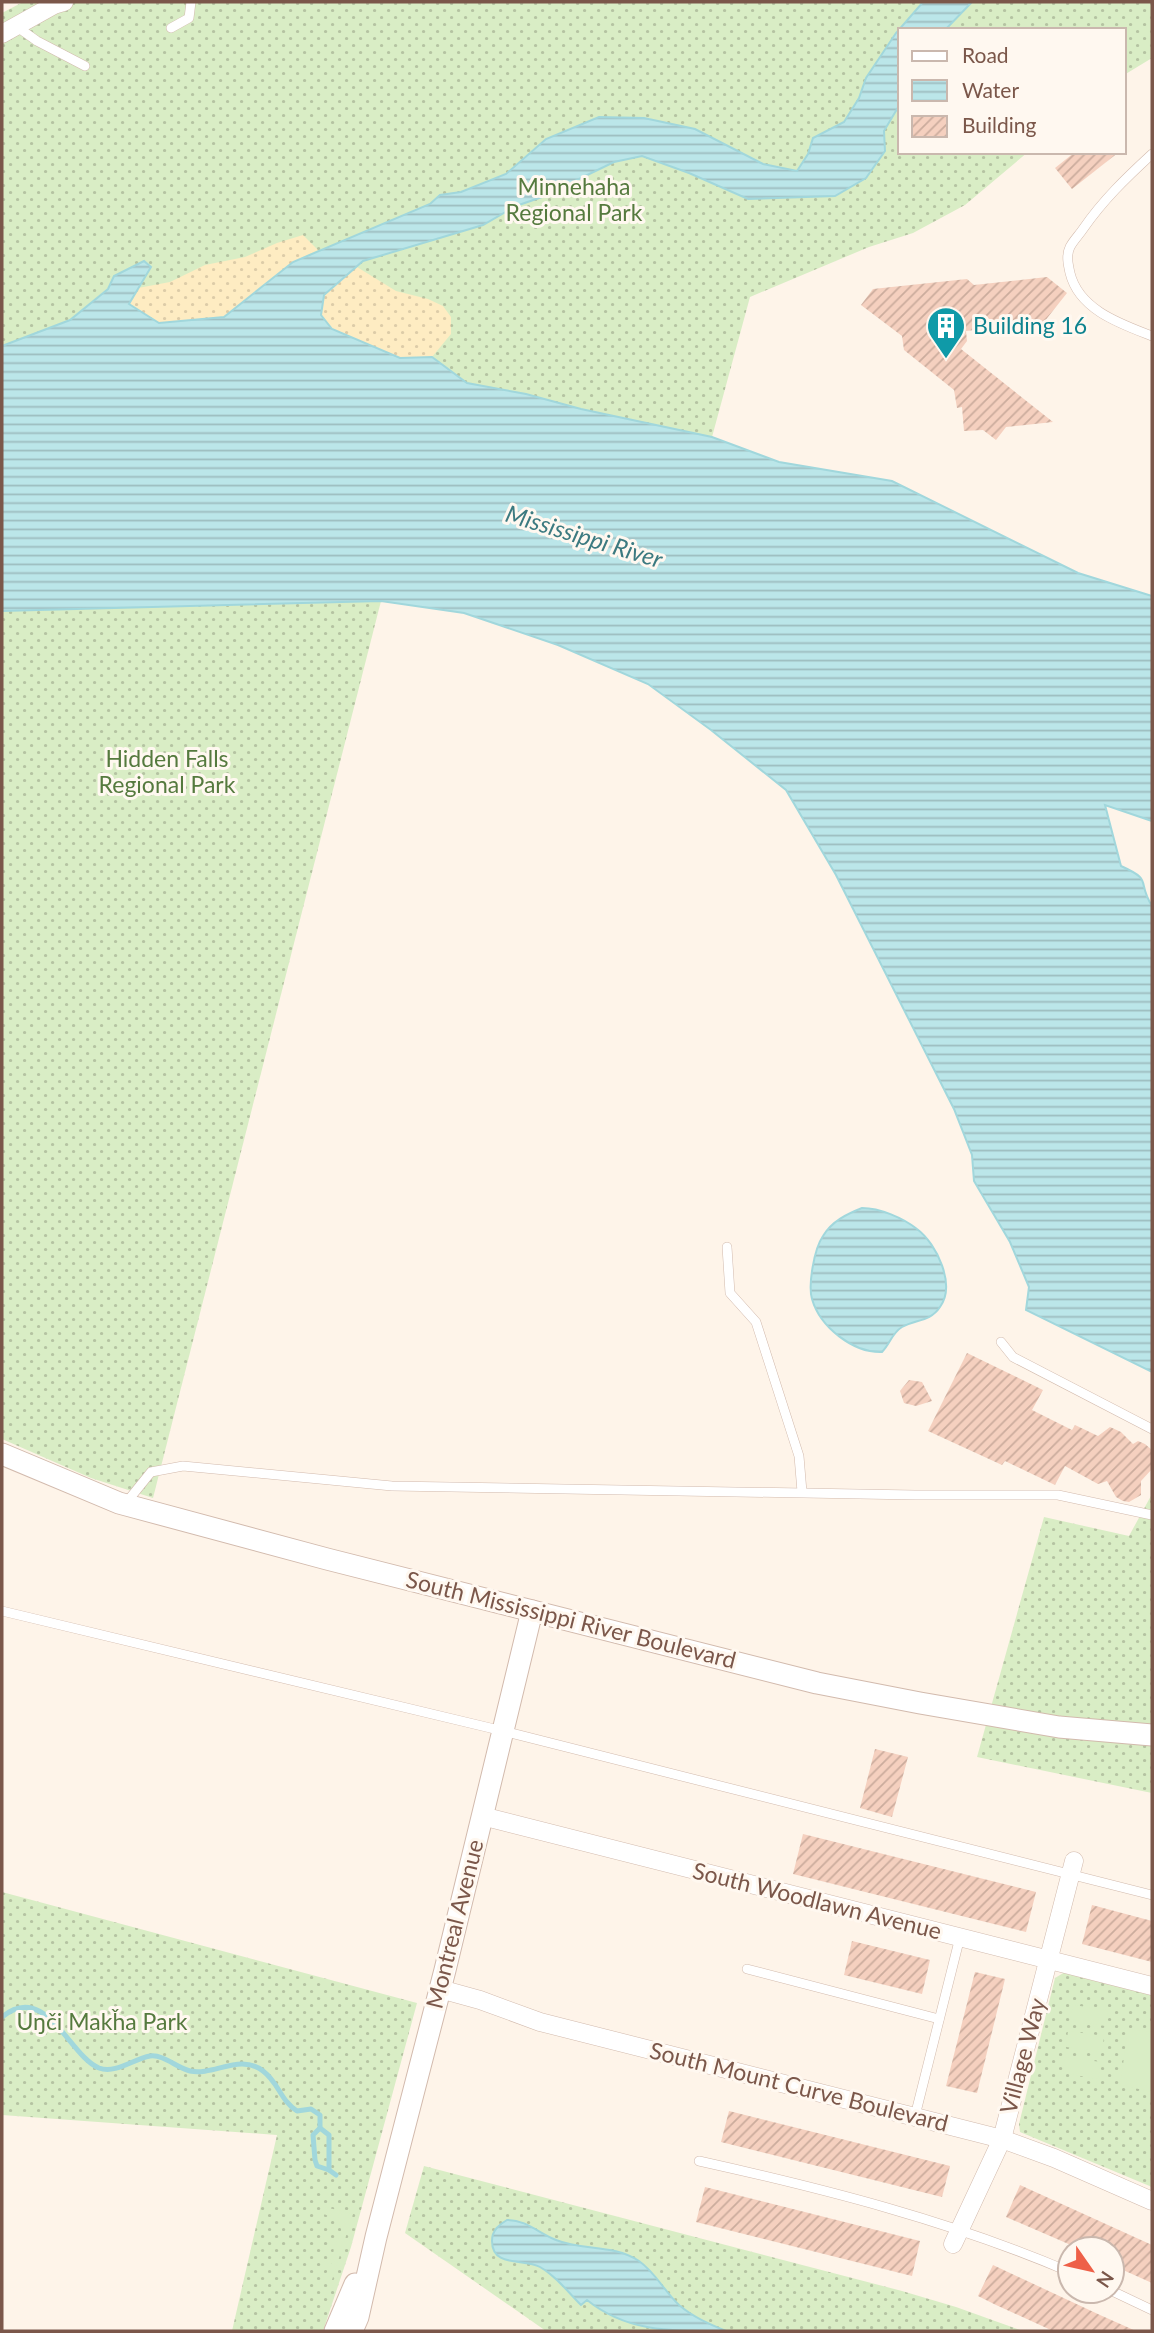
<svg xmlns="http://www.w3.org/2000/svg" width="1154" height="2333" font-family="Lato,sans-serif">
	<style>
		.grass { fill: url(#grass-dots) }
		.sand { fill: url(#sand-dots) }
		.garden { fill: #d9edc5 }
		.water { fill: url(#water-rules); stroke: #a1d7dc; stroke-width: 2 }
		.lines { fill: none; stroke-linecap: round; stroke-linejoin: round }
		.stream { stroke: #a1d7dc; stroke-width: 5 }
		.building { fill: url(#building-hatch) }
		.service-casing { stroke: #d2baad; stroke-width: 10 }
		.minor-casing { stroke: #d2baad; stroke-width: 19 }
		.tertiary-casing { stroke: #d2baad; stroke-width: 23 }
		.service { stroke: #fff; stroke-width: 9 }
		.minor { stroke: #fff; stroke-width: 18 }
		.tertiary { stroke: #fff; stroke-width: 21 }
		.labels { text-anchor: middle; stroke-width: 6; stroke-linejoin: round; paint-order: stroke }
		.park-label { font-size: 23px; fill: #557a3e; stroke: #fff8f0 }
		.culture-label { font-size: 23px; fill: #0d838f; stroke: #fff8f0; text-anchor: start }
		.street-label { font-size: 23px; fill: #7b574a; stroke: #fff8f0 }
		.water-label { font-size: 24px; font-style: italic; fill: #3c7a80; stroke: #fff8f0 }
	</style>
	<defs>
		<pattern id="grass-dots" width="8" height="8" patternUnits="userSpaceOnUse" patternTransform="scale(1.75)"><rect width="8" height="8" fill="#d9edc5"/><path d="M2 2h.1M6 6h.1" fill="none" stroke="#b5c3a2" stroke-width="1.8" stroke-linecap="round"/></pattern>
		<pattern id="sand-dots" width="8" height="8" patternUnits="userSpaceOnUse" patternTransform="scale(1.75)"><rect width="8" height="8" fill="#feecc2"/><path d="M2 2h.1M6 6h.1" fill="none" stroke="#ddcca8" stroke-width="1.8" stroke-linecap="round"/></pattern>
		<pattern id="water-rules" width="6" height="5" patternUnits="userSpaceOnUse" patternTransform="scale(1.75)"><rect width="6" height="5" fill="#bbe6e9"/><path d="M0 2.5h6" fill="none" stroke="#9dbdbf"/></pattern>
		<pattern id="building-hatch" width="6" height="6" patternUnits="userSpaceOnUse" patternTransform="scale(1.75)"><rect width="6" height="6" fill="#f5d0bf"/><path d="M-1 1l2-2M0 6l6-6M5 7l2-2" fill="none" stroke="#cbac9d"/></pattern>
	</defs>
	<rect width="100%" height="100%" fill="#fef4e9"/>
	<g class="grass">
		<path d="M23 2H1152V58L1124 75V30H900V152H1028L965 205 913 233 869 247 750 297 712 437 581 409 526 394 467 383 432 357 159 323 114 276 108 288 70 320 2 346V13Z"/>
		<path d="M381 601 153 1498 91 1478 2 1439V611Z"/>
		<path d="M1152 1494V1793L977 1757 1044 1517 1129 1536Z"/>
		<path d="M2 1892 417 2003 351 2247 323 2331H232L277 2135 2 2115Z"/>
		<path d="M1065 1972 1152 1994V2187L1020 2132 1019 2124 1055 1978Z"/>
		<path d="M424 2166 902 2291 956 2307 1023 2331H546L405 2233Z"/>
	</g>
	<g class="sand">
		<path d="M303 235 318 250 293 262 224 317 159 323 128 304 138 288 170 282 205 265 245 257 277 243Z"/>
		<path d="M357 267 396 291 428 299 443 306 451 317V334L432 357 400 358 332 329 321 315 324 295Z"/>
	</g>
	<g class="garden">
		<path d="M1073 2005 1108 2010 1106 2026 1070 2021Z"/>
		<path d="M1128 2029 1152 2032V2091L1120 2086Z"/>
		<path d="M1068 2031 1104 2036 1102 2052 1066 2047Z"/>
		<path d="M1065 2057 1101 2062 1098 2079 1063 2073Z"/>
		<path d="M325 2207 353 2214 331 2283 323 2280 333 2260 334 2245 342 2233 339 2221 322 2213Z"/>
	</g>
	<g class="water">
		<path d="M923 2H972L945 30H900V104L884 131 885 151 866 178 835 196 748 199 689 173 642 156 614 162 542 197 516 206 483 225 363 261 324 295 321 315 332 329 400 358 432 357 467 383 526 394 581 409 712 437 779 462 892 481 1078 573 1152 596V821L1105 805 1121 866C1154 881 1136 880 1152 906V1372L1026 1310 1029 1287 1010 1242 974 1181 972 1155 954 1109 836 875 786 790 711 730 648 684 558 645 464 613 381 601 2 611V346L70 320 108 289 114 276 144 261 151 267 129 304 159 323 224 317 293 262 430 204 440 195 461 192 506 174 546 139 599 117 644 118 695 129 763 164 797 171 808 154 813 138 844 122 859 98 866 78 896 33Z"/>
		<path d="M862 1208C880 1208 903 1218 917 1229 937 1244 956 1285 940 1307 930 1322 916 1319 902 1327 892 1333 890 1344 882 1352 853 1353 820 1327 812 1299 808 1285 814 1249 823 1236 832 1221 847 1214 862 1208Z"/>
		<path d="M507 2220C527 2220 538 2233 556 2240 583 2251 613 2244 639 2261 656 2273 664 2291 679 2305 693 2317 709 2324 726 2331 673 2331 628 2333 587 2300L581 2305C568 2292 556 2276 540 2267 524 2258 492 2268 492 2241 492 2230 499 2225 507 2220Z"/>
	</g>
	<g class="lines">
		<g class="stream">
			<path d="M2 2017C46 1981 69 2056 99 2068 116 2074 133 2059 150 2056 163 2054 177 2068 190 2071 214 2076 240 2053 263 2071 279 2083 280 2100 297 2111L311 2109 320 2115V2128L313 2135 315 2160 317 2166 329 2170 336 2175"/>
			<path d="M320 2128 329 2135V2170"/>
		</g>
	</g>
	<g class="building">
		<path d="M1075 152H1119L1072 189 1055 168Z"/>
		<path d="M1047 277 1067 293 1044 322 966 331 967 341 961 349 1053 422 1006 427 996 440 983 430 964 431 962 407 957 408 954 390 904 350 902 336 861 305 873 289 967 279 974 285Z"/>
		<path d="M967 1353 1043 1390 1032 1410 1072 1430 1075 1425 1098 1436 1110 1427 1121 1432 1133 1444 1138 1441 1145 1444 1152 1450V1469L1141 1481V1495L1129 1502 1123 1501 1116 1497 1107 1481 1098 1484 1065 1466 1055 1485 1005 1461 1002 1465 928 1431Z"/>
		<path d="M909 1380 922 1382 932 1401 916 1406 904 1403 900 1391Z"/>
		<path d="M875 1749 908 1757 892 1817 860 1808Z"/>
		<path d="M803 1834 1036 1892 1026 1932 793 1874Z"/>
		<path d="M1092 1905 1152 1921V1962L1082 1944Z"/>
		<path d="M852 1941 930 1960 922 1994 844 1975Z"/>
		<path d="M975 1972 1005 1979 977 2093 946 2086Z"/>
		<path d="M729 2111 950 2166 942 2197 721 2142Z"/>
		<path d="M1020 2185 1152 2245V2283L1112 2265V2249H1080L1006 2217Z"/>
		<path d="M705 2187 920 2241 912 2276 696 2222Z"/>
		<path d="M993 2265 1100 2315 1136 2331H1053L996 2305 978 2296Z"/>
	</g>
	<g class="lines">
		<defs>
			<g id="service">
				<path d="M16 26 37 41 85 66"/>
				<path d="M171 28 189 18 191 2"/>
				<path d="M1152 154C1126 178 1103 200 1083 229 1079 235 1073 241 1070 247 1066 255 1068 264 1070 273 1079 310 1121 324 1152 336"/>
				<path d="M727 1247 730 1293 756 1322 799 1456 802 1492"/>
				<path d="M1001 1342 1013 1357 1152 1429"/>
				<path d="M126 1503 151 1472 183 1466 392 1486 915 1495H1058L1152 1515"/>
				<path d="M2 1611 503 1731 1152 1895"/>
				<path d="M747 1969 939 2019"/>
				<path d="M915 2116 960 1937"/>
				<path d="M699 2161C825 2189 951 2221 1070 2272"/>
				<path d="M1112 2291 1152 2310"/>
			</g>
			<g id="minor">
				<path d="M2 34 54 5 64 2"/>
				<path d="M482 1816 1152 1986"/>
				<path d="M440 1989 480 2000 540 2022 1002 2139 1054 2158 1152 2201"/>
				<path d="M953 2244 1002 2139 1074 1861"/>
			</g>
			<g id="tertiary">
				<path d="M2 1454 119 1503 327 1559 817 1683 920 1703 1059 1727 1152 1735"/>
				<path d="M335 2331 355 2284"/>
				<path d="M352 2331 358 2317 376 2237 445 1970 532 1611"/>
			</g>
		</defs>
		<use href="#service" class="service-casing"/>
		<use href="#minor" class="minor-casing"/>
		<use href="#tertiary" class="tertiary-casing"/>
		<use href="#service" class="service"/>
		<use href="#minor" class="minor"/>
		<use href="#tertiary" class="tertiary"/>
	</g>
	<defs>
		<symbol id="building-pin" viewBox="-11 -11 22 30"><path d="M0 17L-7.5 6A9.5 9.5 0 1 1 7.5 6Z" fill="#0f9aa8" stroke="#fff8f0"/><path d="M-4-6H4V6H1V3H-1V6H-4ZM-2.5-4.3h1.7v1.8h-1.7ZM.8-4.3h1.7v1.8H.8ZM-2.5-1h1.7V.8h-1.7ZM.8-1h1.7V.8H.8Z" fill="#fff"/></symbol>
	</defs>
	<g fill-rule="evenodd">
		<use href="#building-pin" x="924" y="304" width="44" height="60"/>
	</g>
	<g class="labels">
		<g class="park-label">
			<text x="574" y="195">Minnehaha<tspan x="574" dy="26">Regional Park</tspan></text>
			<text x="167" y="767">Hidden Falls<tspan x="167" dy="26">Regional Park</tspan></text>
			<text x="102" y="2030">Uŋči Makȟa Park</text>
		</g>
		<g class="culture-label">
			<text x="973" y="334">Building 16</text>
		</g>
		<g class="street-label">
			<text transform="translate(571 1620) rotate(14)" y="8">South Mississippi River Boulevard</text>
			<text transform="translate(817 1901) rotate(14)" y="8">South Woodlawn Avenue</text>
			<text transform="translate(455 1924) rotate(-76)" y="8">Montreal Avenue</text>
			<text transform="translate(1023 2056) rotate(-75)" y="8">Village Way</text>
			<text transform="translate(799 2087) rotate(14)" y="8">South Mount Curve Boulevard</text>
		</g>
		<g class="water-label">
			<text transform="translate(584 537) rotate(17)" y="8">Mississippi River</text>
		</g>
	</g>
	<rect width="1154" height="2333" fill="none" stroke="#7b574a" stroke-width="7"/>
	<rect x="898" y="28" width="228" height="126" fill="#fff8f0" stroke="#cab8ae" stroke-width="2"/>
	<rect x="912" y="51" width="35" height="10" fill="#ffffff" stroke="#cab8ae" stroke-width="2"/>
	<text x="962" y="63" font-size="21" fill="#7b574a">Road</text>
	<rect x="912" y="80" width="35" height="21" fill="url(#water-rules)" stroke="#cab8ae" stroke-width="2"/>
	<text x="962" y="98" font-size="21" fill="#7b574a">Water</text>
	<rect x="912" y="116" width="35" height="21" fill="url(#building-hatch)" stroke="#cab8ae" stroke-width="2"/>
	<text x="962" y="133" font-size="21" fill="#7b574a">Building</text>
	<g transform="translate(1091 2270) rotate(124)"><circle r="33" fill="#fff8f0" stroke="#cab8ae" stroke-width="2"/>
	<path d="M0-5L12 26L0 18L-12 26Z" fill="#ee6048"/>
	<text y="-10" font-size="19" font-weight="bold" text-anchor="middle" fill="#7b574a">N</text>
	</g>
</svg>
